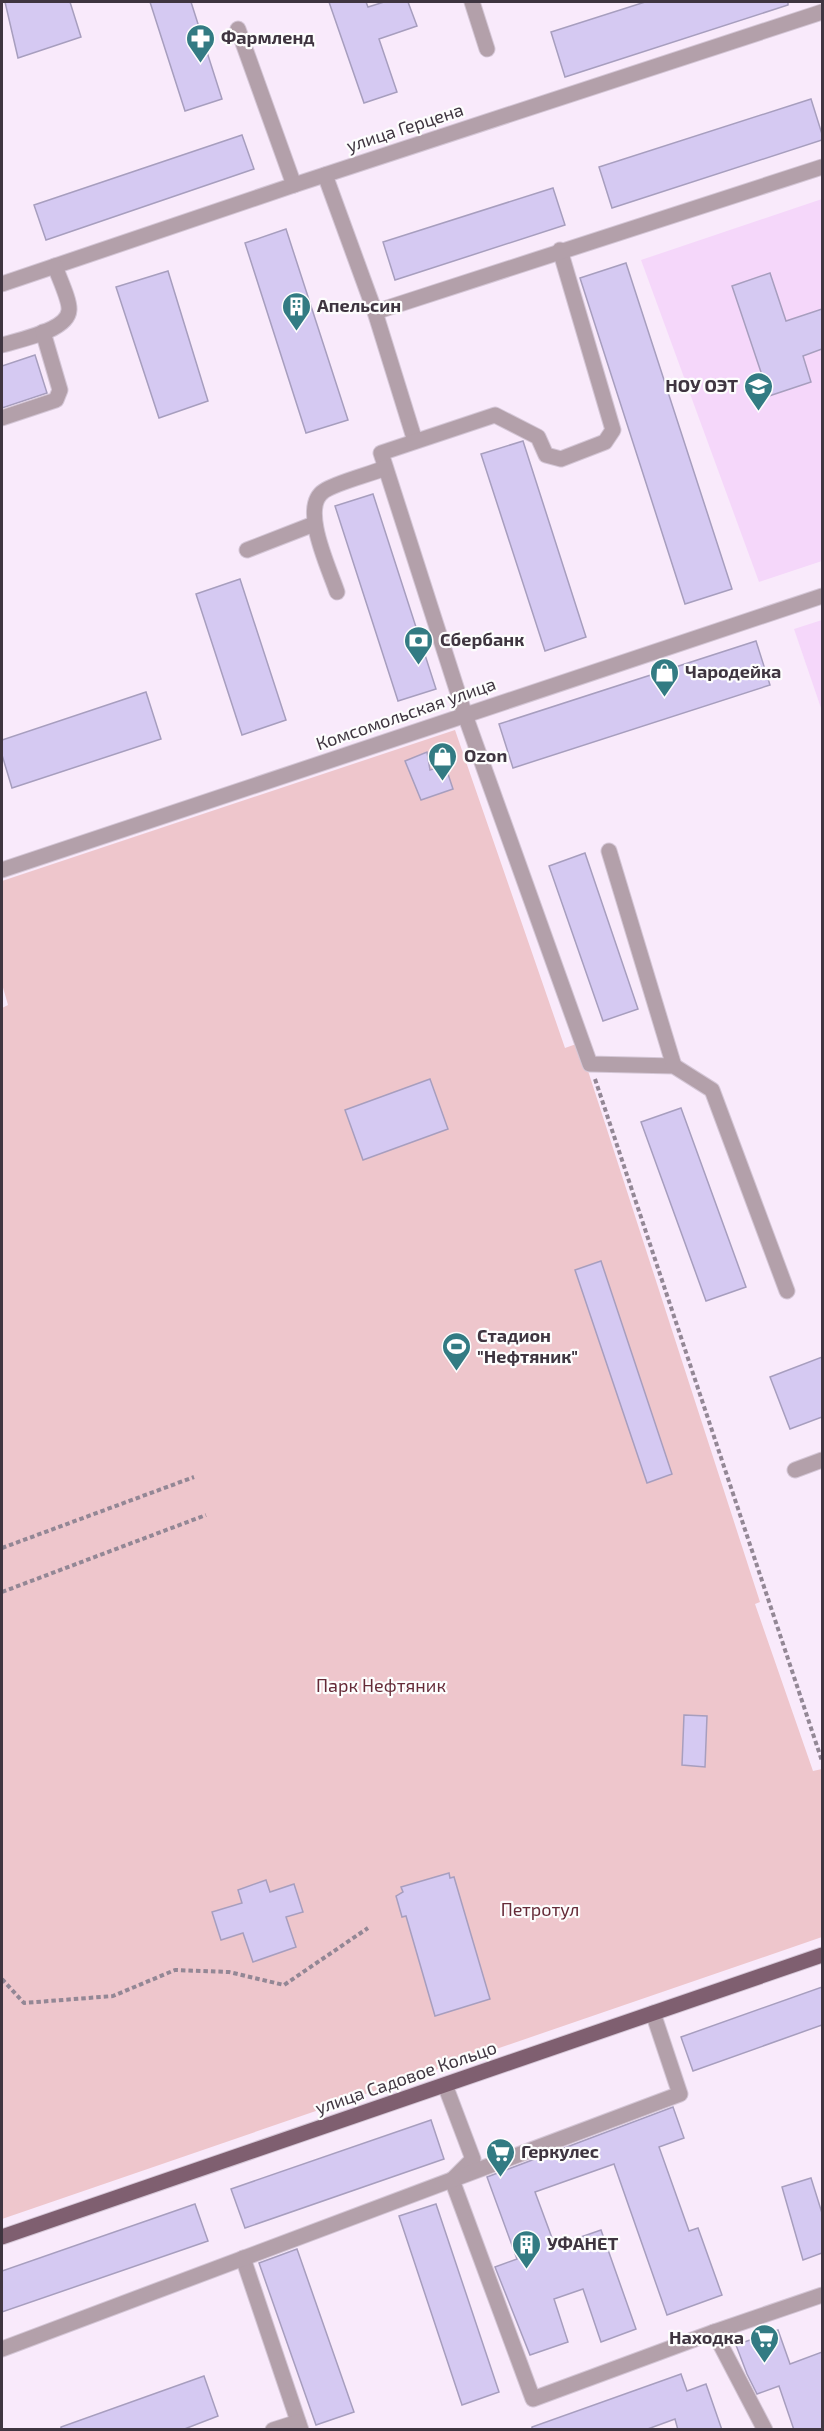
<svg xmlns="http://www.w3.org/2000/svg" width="824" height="2431" font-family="'Exo 2',sans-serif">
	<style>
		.built { fill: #f5d7fa }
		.green { fill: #eec6cc }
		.building { fill: #d5c9f2; stroke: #a79ebe; stroke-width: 1.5 }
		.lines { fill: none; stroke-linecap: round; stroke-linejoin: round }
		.minor-casing { stroke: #d4c6d6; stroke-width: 17 }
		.major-casing { stroke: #d4c6d6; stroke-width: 17 }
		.path { stroke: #938795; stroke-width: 4; stroke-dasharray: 4.5 3; stroke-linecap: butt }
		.minor { stroke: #b3a0aa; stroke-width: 15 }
		.major { stroke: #7f5f70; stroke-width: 15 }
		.labels { text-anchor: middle; stroke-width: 4.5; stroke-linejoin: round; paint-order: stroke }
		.poi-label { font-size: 18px; font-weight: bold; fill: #3f3540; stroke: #fdfdfd; text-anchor: start }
		.street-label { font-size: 18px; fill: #3f3540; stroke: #fdfdfd }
		.park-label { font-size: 18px; fill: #652a37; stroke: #fdfdfd }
	</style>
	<rect width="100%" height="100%" fill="#f9eafb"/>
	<g class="built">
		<path d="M822 199V561L759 582 641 260Z"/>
		<path d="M822 620V711L794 629Z"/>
	</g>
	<path class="green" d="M455 730 565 1048 579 1043 760 1602 755 1604 813 1771 822 1769V1937L2 2219V1008L8 1005 2 984V881Z"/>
	<g class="building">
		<path d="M5 2H70L81 37 18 58Z"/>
		<path d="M150 2H191L222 99 185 111Z"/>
		<path d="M329 2H366L368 7 384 2H408L417 26 379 39 397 92 364 103Z"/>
		<path d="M645 2H788V5L565 77 551 32Z"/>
		<path d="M811 99 822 134V140L612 208 599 167Z"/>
		<path d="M242 135 254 169 46 240 34 205Z"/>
		<path d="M553 188 565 225 395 280 383 242Z"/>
		<path d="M286 229 348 420 306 433 245 243Z"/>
		<path d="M626 263 732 589 685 604 580 278Z"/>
		<path d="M168 271 208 401 159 418 116 287Z"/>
		<path d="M770 273 786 321 822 309V349L803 356 811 382 769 396 732 286Z"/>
		<path d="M35 355 47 393 2 408V366Z"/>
		<path d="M523 441 586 637 545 651 481 454Z"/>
		<path d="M373 494 436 689 398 701 335 506Z"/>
		<path d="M240 579 286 720 242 735 196 594Z"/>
		<path d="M756 641 770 685 513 768 499 724Z"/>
		<path d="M146 692 161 739 12 788 2 755V740Z"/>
		<path d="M427 752 430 770 445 765 453 789 421 800 405 761Z"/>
		<path d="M585 853 638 1009 603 1021 549 866Z"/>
		<path d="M430 1079 448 1129 363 1160 345 1110Z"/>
		<path d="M681 1108 746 1287 706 1301 641 1122Z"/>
		<path d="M601 1261 672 1474 647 1483 575 1270Z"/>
		<path d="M822 1357V1417L790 1429 770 1377Z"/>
		<path d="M684 1715 707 1716 705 1767 682 1765Z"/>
		<path d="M449 1873 450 1878 454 1877 490 1999 435 2016 406 1916 402 1917 396 1896 403 1892 401 1887Z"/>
		<path d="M266 1880 270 1892 294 1884 303 1912 286 1917 296 1947 253 1962 243 1933 221 1940 212 1912 242 1903 238 1890Z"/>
		<path d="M822 1987V2025L693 2071 681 2037Z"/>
		<path d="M673 2107 684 2138 659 2147 689 2231 698 2228 722 2295 667 2315 614 2164 535 2192 555 2246 601 2230 636 2329 601 2342 583 2289 554 2299 568 2342 530 2355 495 2267 517 2259 487 2177Z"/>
		<path d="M431 2120 444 2159 245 2228 231 2189Z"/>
		<path d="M811 2178 822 2213V2253L803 2260 782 2187Z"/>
		<path d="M195 2204 208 2241 2 2312V2271Z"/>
		<path d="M436 2204 499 2392 462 2405 399 2216Z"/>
		<path d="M297 2249 354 2412 316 2425 259 2263Z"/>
		<path d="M778 2330 790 2364 822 2352V2430H794L779 2386 757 2394 747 2374 736 2345Z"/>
		<path d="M681 2374 687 2391 706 2384 722 2430H678L675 2419 645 2430H532V2427Z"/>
		<path d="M204 2376 218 2416 182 2430H61V2427Z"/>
	</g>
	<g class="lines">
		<defs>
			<g id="minor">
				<path d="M472 2 487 49"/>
				<path d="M238 29 294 185"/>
				<path d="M325 175 375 312 415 441"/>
				<path d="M560 250 613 430 605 442 561 459 546 455 538 437 495 415 381 453 465 715 590 1064 674 1066 712 1090 787 1291"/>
				<path d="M2 284 294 185 822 12"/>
				<path d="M375 312 822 167"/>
				<path d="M2 345C18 340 68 331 69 310 70 300 58 276 55 266"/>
				<path d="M2 418 56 400 60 390 43 332"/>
				<path d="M247 550 314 524"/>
				<path d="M337 592C330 570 299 507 324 491 335 483 371 474 385 468"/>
				<path d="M609 851 674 1066"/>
				<path d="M2 870 822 596"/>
				<path d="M795 1470 822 1460"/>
				<path d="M445 2085 473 2159 452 2180 533 2399 714 2332 822 2295"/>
				<path d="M243 2258 301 2430"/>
				<path d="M714 2332 765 2430"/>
				<path d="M2 2349 680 2094 653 2013"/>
				<path d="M273 2430 298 2422"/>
			</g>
			<path id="major" d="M2 2237 822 1955"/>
		</defs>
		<use href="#minor" class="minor-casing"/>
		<use href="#major" class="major-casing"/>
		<g class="path">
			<path d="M595 1079 822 1761"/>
			<path d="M2 1548 194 1477"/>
			<path d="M2 1592 206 1515"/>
			<path d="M2 1979 24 2003 113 1996 175 1970 229 1972 284 1985 368 1928"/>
		</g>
		<use href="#minor" class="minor"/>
		<use href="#major" class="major"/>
	</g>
	<defs>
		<symbol id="pharmacy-pin" viewBox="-11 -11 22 30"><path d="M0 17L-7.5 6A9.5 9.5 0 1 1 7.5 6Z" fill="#337b83" stroke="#fdfdfd"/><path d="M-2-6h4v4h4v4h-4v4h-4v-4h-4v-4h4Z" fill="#fff"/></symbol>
		<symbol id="building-pin" viewBox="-11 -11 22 30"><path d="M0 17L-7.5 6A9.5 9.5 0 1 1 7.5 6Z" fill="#337b83" stroke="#fdfdfd"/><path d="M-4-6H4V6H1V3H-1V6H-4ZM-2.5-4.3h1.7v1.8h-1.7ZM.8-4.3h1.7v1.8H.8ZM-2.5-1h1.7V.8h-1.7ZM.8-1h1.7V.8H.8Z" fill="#fff"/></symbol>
		<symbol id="university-pin" viewBox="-11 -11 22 30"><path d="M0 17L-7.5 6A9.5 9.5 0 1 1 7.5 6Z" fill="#337b83" stroke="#fdfdfd"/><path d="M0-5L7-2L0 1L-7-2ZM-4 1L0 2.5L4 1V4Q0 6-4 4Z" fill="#fff"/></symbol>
		<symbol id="bank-pin" viewBox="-11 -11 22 30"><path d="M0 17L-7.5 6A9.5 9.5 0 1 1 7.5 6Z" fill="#337b83" stroke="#fdfdfd"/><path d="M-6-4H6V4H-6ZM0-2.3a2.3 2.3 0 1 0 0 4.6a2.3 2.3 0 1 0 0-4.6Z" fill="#fff"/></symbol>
		<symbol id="shop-pin" viewBox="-11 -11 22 30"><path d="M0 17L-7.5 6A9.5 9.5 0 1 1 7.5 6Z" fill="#337b83" stroke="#fdfdfd"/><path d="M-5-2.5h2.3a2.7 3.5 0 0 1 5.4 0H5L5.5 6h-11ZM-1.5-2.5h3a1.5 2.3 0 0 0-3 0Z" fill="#fff"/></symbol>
		<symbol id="stadium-pin" viewBox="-11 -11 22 30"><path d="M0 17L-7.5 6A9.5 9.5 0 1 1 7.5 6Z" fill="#337b83" stroke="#fdfdfd"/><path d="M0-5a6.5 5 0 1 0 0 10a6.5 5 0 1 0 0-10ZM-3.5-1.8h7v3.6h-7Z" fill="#fff"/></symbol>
		<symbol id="supermarket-pin" viewBox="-11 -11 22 30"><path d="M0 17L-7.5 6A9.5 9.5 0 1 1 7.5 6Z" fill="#337b83" stroke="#fdfdfd"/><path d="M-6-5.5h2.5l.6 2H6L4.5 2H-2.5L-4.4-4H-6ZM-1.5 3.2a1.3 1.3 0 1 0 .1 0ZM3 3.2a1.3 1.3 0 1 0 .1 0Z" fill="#fff"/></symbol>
	</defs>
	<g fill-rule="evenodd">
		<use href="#pharmacy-pin" x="184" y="22" width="33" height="45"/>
		<use href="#building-pin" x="280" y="290" width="33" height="45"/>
		<use href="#university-pin" x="742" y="370" width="33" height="45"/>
		<use href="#bank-pin" x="402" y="624" width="33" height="45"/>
		<use href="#shop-pin" x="648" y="656" width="33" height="45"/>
		<use href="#shop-pin" x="426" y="740" width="33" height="45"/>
		<use href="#stadium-pin" x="440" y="1330" width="33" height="45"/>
		<use href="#supermarket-pin" x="484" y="2136" width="33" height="45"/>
		<use href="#building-pin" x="510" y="2228" width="33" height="45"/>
		<use href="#supermarket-pin" x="748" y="2322" width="33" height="45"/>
	</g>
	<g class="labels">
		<g class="poi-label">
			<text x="221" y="44">Фармленд</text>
			<text x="317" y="312">Апельсин</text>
			<text x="738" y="392" text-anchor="end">НОУ ОЭТ</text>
			<text x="440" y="646">Сбербанк</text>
			<text x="685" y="678">Чародейка</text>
			<text x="464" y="762">Ozon</text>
			<text x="477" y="1342">Стадион<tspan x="477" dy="21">"Нефтяник"</tspan></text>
			<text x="521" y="2158">Геркулес</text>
			<text x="547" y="2250">УФАНЕТ</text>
			<text x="744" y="2344" text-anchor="end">Находка</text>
		</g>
		<g class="street-label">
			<text transform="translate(405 128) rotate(-18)" y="6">улица Герцена</text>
			<text transform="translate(406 714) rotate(-19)" y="6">Комсомольская улица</text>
			<text transform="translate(406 2078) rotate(-19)" y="6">улица Садовое Кольцо</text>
		</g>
		<g class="park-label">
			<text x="381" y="1692">Парк Нефтяник</text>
			<text x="540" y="1916">Петротул</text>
		</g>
	</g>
	<rect width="824" height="2431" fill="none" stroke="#3f3540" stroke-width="6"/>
</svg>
